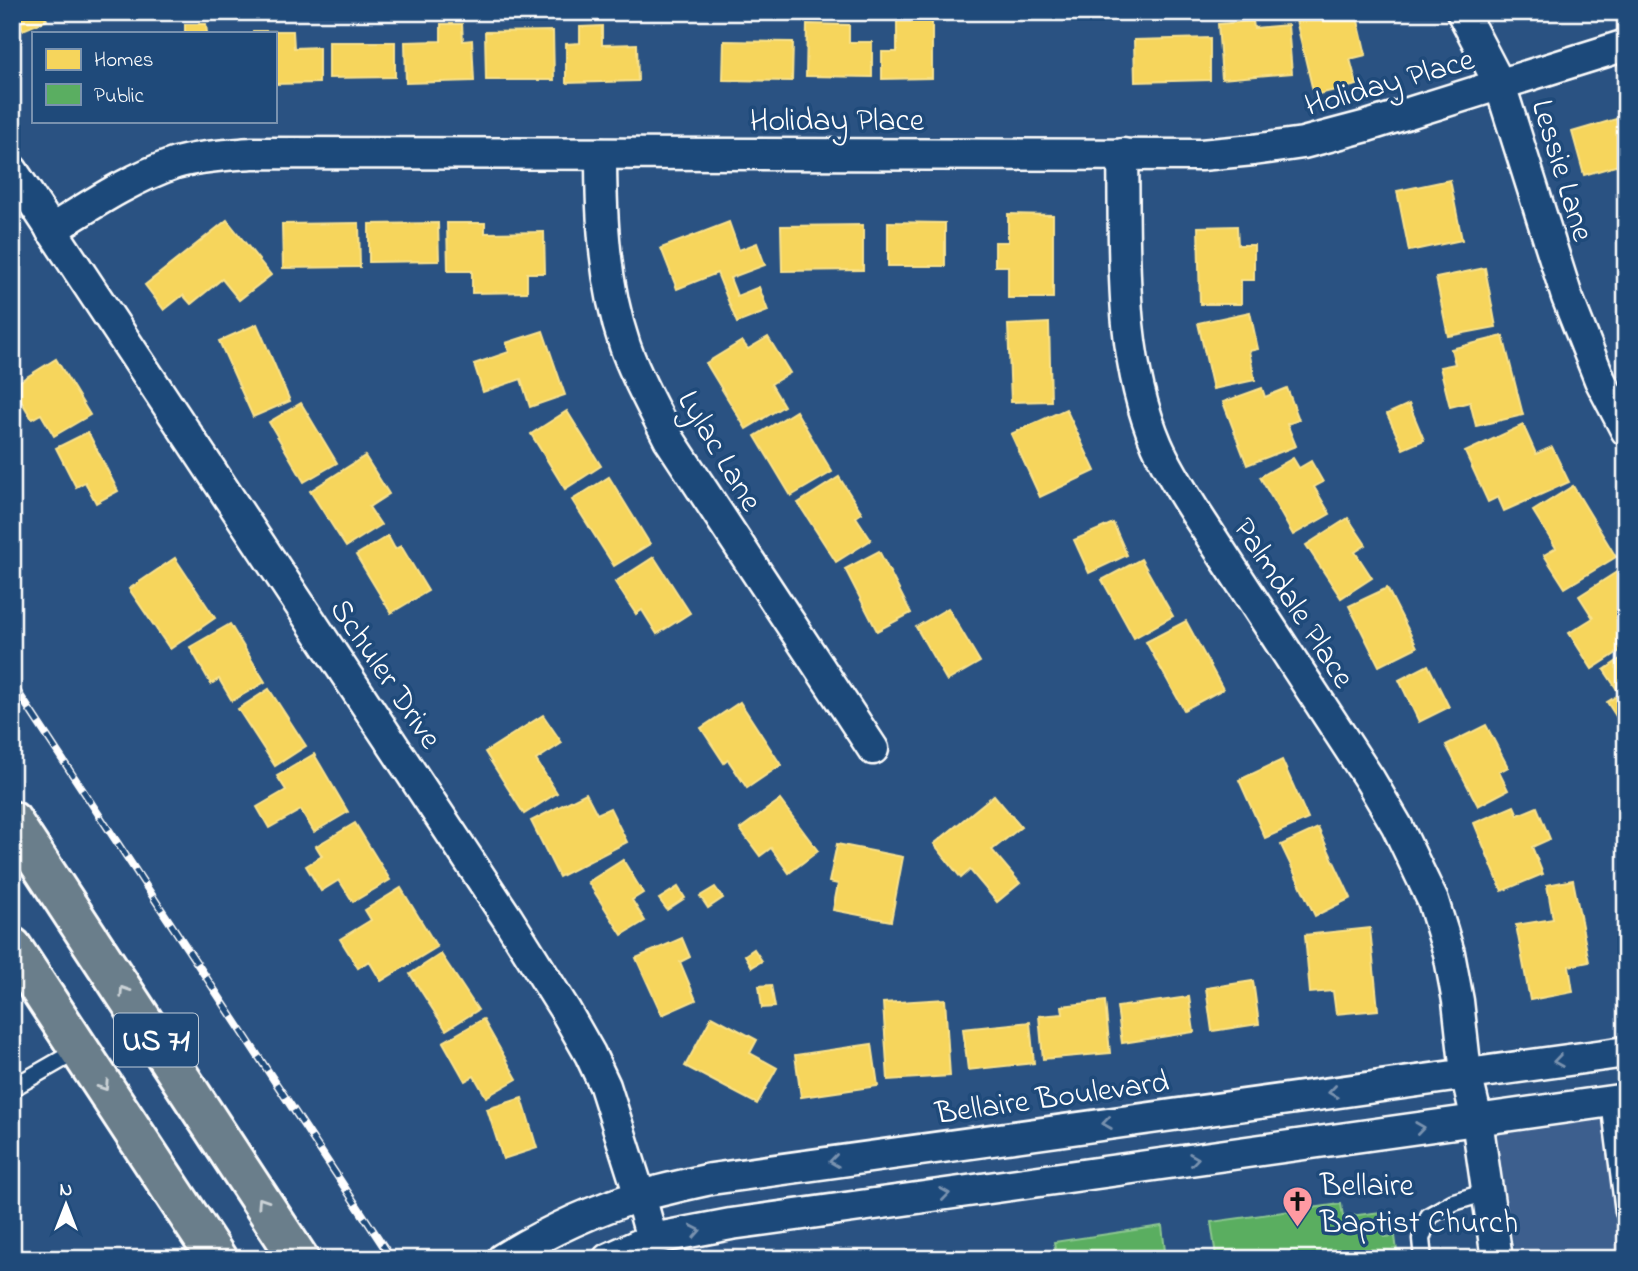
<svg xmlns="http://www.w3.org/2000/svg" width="1638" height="1271" font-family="'Indie Flower',sans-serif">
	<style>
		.built { fill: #3c5f8e }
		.homes { fill: #f6d55c; stroke: #f9e28d; stroke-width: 2 }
		.public { fill: #5aae61; stroke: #8cc690; stroke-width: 2 }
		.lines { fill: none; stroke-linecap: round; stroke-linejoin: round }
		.lane-casing { stroke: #fff; stroke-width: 21 }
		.street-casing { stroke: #fff; stroke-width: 35 }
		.primary-casing { stroke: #fff; stroke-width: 44 }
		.lane { stroke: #1f4a7a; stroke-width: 16 }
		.street { stroke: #1f4a7a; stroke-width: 30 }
		.primary { stroke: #6b7e8b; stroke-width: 38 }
		.rail-casing { stroke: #fff; stroke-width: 8 }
		.rail { stroke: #1f4a7a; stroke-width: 5; stroke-dasharray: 16; stroke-linecap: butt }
		.oneway { stroke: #cbd2d6 }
		.oneway2 { stroke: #7992af }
		.labels { text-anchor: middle; stroke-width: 7; stroke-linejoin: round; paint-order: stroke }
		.shield { fill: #1f4a7a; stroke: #bcc9d7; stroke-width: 2 }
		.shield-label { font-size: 30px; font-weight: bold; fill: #fff }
		.street-label { font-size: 32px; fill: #fff; stroke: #1f4a7a }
		.poi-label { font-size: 32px; fill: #fff; stroke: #1f4a7a; text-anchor: start }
	</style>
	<rect width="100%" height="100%" fill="#2a5282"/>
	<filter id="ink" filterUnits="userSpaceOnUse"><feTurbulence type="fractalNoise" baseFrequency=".0143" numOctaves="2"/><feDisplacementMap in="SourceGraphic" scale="14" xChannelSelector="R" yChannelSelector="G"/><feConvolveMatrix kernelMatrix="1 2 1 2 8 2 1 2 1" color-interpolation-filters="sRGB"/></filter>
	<g filter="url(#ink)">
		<path class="built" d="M1626 1105V1259H1516L1494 1124Z"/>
		<g class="homes">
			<path d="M12 12H43L47 20 23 30 17 18 12 20Z"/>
			<path d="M897 12H932V78L882 79V52H897Z"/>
			<path d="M1294 12H1356L1366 55 1350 59 1357 85 1314 95Z"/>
			<path d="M1253 21 1254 28 1288 25 1292 73 1222 79 1218 24Z"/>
			<path d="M185 24H206L207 33H185Z"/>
			<path d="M441 24H462L463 41 472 40 474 81 406 83 405 42 441 41Z"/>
			<path d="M807 24 849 25V42H872V77L806 76Z"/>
			<path d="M602 26V45L637 44 638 81 566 83V44L580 43V27Z"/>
			<path d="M253 31H293L294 48 319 47V83L275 84V33H253Z"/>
			<path d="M553 31 554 80H486L485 32Z"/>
			<path d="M1210 38V80L1135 82 1134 40Z"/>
			<path d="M724 41 793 42 792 81 723 80Z"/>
			<path d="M329 42H395V77L329 78Z"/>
			<path d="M1626 116V163L1584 175 1572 132Z"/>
			<path d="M1450 180 1462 240 1409 251 1397 191Z"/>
			<path d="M1008 214 1053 215V298H1008V266H995V242H1008Z"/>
			<path d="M227 220 271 275 239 300 222 279 191 304 183 295 164 310 145 285Z"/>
			<path d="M729 222 739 250 757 243 765 265 730 278 737 296 759 287 768 311 737 323 717 273 677 289 661 248Z"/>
			<path d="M888 222 945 223V266H888Z"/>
			<path d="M359 223 360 267 283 268 282 224Z"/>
			<path d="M438 223 439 261 369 262V224Z"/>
			<path d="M447 223H485V233L544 232 545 273H527V292L472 293V271H448Z"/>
			<path d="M863 225V270L782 271 781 226Z"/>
			<path d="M1237 226 1238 245H1254V280H1241V304H1200L1198 227Z"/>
			<path d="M1485 268 1496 327 1448 336 1436 278Z"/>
			<path d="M1250 312 1258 349 1249 351 1255 380 1213 389 1198 323Z"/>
			<path d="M1049 323 1051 401 1011 402 1008 325Z"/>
			<path d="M257 324 290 401 253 417 219 341Z"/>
			<path d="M543 331 565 395 530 407 521 379 483 392 474 364 509 352 506 343Z"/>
			<path d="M1503 336 1523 415 1476 426 1470 402 1450 407 1440 367 1455 364 1451 349Z"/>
			<path d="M768 337 790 373 771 384 784 406 746 429 706 363 742 341 748 349Z"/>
			<path d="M56 359 90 415 54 436 41 414 32 419 12 386Z"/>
			<path d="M1262 388 1265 397 1287 388 1299 420 1287 424 1296 446 1247 465 1223 402Z"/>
			<path d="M301 403 337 463 304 482 269 422Z"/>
			<path d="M1409 404 1424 440 1403 449 1387 414Z"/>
			<path d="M1066 409 1095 471 1040 497 1011 434Z"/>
			<path d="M567 411 601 466 565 489 531 434Z"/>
			<path d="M796 411 832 472 791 496 755 436Z"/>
			<path d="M1523 425 1536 454 1552 447 1569 482 1504 511 1498 497 1488 502 1465 452Z"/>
			<path d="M88 432 118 491 96 503 85 482 76 487 56 448Z"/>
			<path d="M365 456 389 494 369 507 381 525 346 547 310 491Z"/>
			<path d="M1293 458 1299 468 1311 461 1323 482 1314 487 1330 514 1293 535 1260 477Z"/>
			<path d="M609 477 650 544 614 566 572 500Z"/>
			<path d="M839 477 862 513 856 517 871 540 836 562 798 503Z"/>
			<path d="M1573 486 1616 557 1565 588 1544 555 1556 548 1533 511Z"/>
			<path d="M1348 518 1366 545 1355 552 1372 578 1341 598 1306 545Z"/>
			<path d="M1113 523 1127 555 1089 573 1074 540Z"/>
			<path d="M388 536 395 549 401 546 428 591 391 613 356 555Z"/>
			<path d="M879 551 911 613 877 631 845 569Z"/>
			<path d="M654 557 690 613 657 634 642 610 636 614 615 582Z"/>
			<path d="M175 558 215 618 170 649 129 589Z"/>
			<path d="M1141 559 1173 616 1134 638 1102 580Z"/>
			<path d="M1626 566V647L1592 669 1569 633 1593 618 1579 596Z"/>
			<path d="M1387 588 1417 647 1379 666 1349 606Z"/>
			<path d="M948 608 980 662 947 681 916 627Z"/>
			<path d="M1186 621 1223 689 1184 710 1146 642Z"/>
			<path d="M230 624 265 682 232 701 219 679 211 684 190 647Z"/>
			<path d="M1626 655V725L1623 727 1607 702 1620 694 1604 670Z"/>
			<path d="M1428 665 1449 707 1419 722 1399 680Z"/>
			<path d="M269 689 306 746 275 766 238 709Z"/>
			<path d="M740 702 781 765 747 788 728 760 724 763 701 728Z"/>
			<path d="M543 715 562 743 536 760 557 793 524 814 485 752Z"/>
			<path d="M1486 725 1508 767 1499 772 1508 790 1478 806 1446 745Z"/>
			<path d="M314 754 348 812 314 832 301 810 269 828 257 807 286 790 277 776Z"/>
			<path d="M1282 760 1308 819 1265 838 1239 780Z"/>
			<path d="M586 793 597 814 610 808 627 842 559 877 531 821Z"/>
			<path d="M994 795 1021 827 992 850 1020 883 997 902 970 870 961 878 934 844Z"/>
			<path d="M780 800 818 851 789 873 771 848 760 856 740 829Z"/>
			<path d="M1514 806 1518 815 1537 807 1550 839 1532 847 1543 874 1502 891 1474 823Z"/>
			<path d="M355 823 390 880 353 902 339 880 321 891 306 866 322 856 316 846Z"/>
			<path d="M1318 828 1351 898 1315 916 1281 845Z"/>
			<path d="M837 844 903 857 891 921 833 910 838 884 829 882Z"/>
			<path d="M623 860 643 893 632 900 645 921 622 935 588 882Z"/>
			<path d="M1573 880 1589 962 1569 966 1573 992 1530 1000 1516 925 1553 919 1547 885Z"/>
			<path d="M678 887 685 898 667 910 659 899Z"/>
			<path d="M715 887 723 898 708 908 700 896Z"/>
			<path d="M401 888 437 947 381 981 369 961 358 968 340 939 371 920 365 910Z"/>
			<path d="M1370 928 1378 1010 1336 1014 1333 991 1310 993 1305 935Z"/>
			<path d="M682 938 690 957 680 962 696 1000 662 1015 636 958Z"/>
			<path d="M754 949 762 961 752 967 745 955Z"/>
			<path d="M441 954 478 1010 446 1030 410 974Z"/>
			<path d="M1253 981 1259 1024 1212 1031 1206 988Z"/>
			<path d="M771 985 775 1007 762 1008 759 986Z"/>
			<path d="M1189 997 1194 1032 1122 1043 1117 1007Z"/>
			<path d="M945 999 950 1076 888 1080 883 1003Z"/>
			<path d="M1105 1001 1110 1053 1043 1059 1039 1016 1063 1014 1062 1006Z"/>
			<path d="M712 1016 757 1040 750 1053 777 1068 757 1104 685 1066Z"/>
			<path d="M483 1019 517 1079 486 1097 474 1076 465 1081 443 1042Z"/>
			<path d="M1030 1022 1034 1063 968 1070 963 1029Z"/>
			<path d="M872 1044 878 1086 801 1097 795 1055Z"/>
			<path d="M522 1098 537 1148 503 1159 487 1109Z"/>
		</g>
		<g class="public">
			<path d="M1341 1204 1343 1217 1380 1212 1384 1237 1395 1236 1398 1259H1196L1216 1256 1211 1222Z"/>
			<path d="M1162 1226 1166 1259H1057L1054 1242Z"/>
		</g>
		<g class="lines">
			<defs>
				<g id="lane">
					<path d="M12 1088 80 1049"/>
					<path d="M1610 1102 1624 1212 1626 1213"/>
					<path d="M1423 1259 1421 1239 1429 1216 1454 1202 1487 1192"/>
				</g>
				<g id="street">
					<path d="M1462 12 1500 85 1567 297 1600 380 1626 430"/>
					<path d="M601 154C601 218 604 284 625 346 636 378 654 409 669 439L873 749"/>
					<path d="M1123 154C1125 251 1118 354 1157 445 1168 470 1183 493 1197 515L1370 780 1397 826 1433 901 1449 953 1458 1001 1466 1073 1477 1120 1497 1259"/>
					<path d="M12 170 508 919 565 1010 590 1054 605 1086 640 1196 652 1239"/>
					<path d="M51 230C91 205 131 178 176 163 201 156 227 155 252 153L1201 155 1253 150 1303 143 1367 126 1626 45"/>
					<path d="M502 1259C545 1233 592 1210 641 1196 664 1189 688 1184 711 1179L1626 1052"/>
					<path d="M608 1259 652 1239 731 1224 1626 1099"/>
				</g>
				<g id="primary">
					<path d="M12 821 299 1259"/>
					<path d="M12 947 217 1259"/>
				</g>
			</defs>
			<use href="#lane" class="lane-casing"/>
			<use href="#street" class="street-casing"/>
			<use href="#primary" class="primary-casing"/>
			<use href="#lane" class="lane"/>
			<use href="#street" class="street"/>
			<use href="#primary" class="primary"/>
			<defs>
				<path id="rail" d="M12 683 392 1259"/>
			</defs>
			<use href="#rail" class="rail-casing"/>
			<use href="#rail" class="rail"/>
		</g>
		<defs><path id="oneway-chevron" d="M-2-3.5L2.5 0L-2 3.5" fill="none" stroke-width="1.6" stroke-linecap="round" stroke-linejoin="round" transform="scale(1.75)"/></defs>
		<g class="oneway">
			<use href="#oneway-chevron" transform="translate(124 991) rotate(-123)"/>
			<use href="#oneway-chevron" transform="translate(104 1086) rotate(57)"/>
			<use href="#oneway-chevron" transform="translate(262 1202) rotate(-123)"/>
		</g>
		<g class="oneway2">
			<use href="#oneway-chevron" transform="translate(1558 1061) rotate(172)"/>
			<use href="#oneway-chevron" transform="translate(1333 1092) rotate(172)"/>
			<use href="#oneway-chevron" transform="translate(1107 1123) rotate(172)"/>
			<use href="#oneway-chevron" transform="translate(1420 1128) rotate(-8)"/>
			<use href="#oneway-chevron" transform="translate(1194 1159) rotate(-8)"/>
			<use href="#oneway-chevron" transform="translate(834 1161) rotate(172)"/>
			<use href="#oneway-chevron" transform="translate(945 1194) rotate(-8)"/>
			<use href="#oneway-chevron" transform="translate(696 1231) rotate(-11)"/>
		</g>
	</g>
	<defs>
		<symbol id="church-pin" viewBox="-11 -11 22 30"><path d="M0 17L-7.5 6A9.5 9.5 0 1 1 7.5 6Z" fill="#ff9aa2" stroke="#1f4a7a"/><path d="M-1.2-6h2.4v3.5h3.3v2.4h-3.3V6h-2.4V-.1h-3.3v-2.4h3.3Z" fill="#111"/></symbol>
	</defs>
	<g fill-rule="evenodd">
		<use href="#church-pin" x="1280" y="1184" width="35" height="47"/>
	</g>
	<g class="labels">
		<rect class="shield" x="114" y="1013.5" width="84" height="53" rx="5"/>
		<g class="shield-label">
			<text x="156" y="1050">US 71</text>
		</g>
		<g class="street-label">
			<text transform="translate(1389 81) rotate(-16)" y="11">Holiday Place</text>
			<text x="837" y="130">Holiday Place</text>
			<text transform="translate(1564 170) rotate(73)" y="11">Lessie Lane</text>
			<text transform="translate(721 450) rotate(59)" y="11">Lylac Lane</text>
			<text transform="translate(1295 602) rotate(57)" y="11">Palmdale Place</text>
			<text transform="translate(387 673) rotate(56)" y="11">Schuler Drive</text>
			<text transform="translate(1052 1096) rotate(-8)" y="11">Bellaire Boulevard</text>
		</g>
		<g class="poi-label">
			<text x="1320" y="1195">Bellaire<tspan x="1320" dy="37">Baptist Church</tspan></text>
		</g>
	</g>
	<rect width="1638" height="1271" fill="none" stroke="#1f4a7a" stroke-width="42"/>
	<rect x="21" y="21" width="1596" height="1229" fill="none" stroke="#fff" stroke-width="2.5" filter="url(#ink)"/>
	<rect x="32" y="32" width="245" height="91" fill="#1f4a7a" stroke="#7992af" stroke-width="2"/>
	<rect x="46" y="49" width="35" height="21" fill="#f6d55c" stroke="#7992af" stroke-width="2"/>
	<text x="94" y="66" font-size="21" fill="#ffffff">Homes</text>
	<rect x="46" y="84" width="35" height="21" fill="#5aae61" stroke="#7992af" stroke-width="2"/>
	<text x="94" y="102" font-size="21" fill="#ffffff">Public</text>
	<g transform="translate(66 1205)" stroke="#1f4a7a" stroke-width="5" paint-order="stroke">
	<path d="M0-5L12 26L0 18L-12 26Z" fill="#ffffff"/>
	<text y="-10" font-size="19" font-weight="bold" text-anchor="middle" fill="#ffffff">N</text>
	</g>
</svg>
